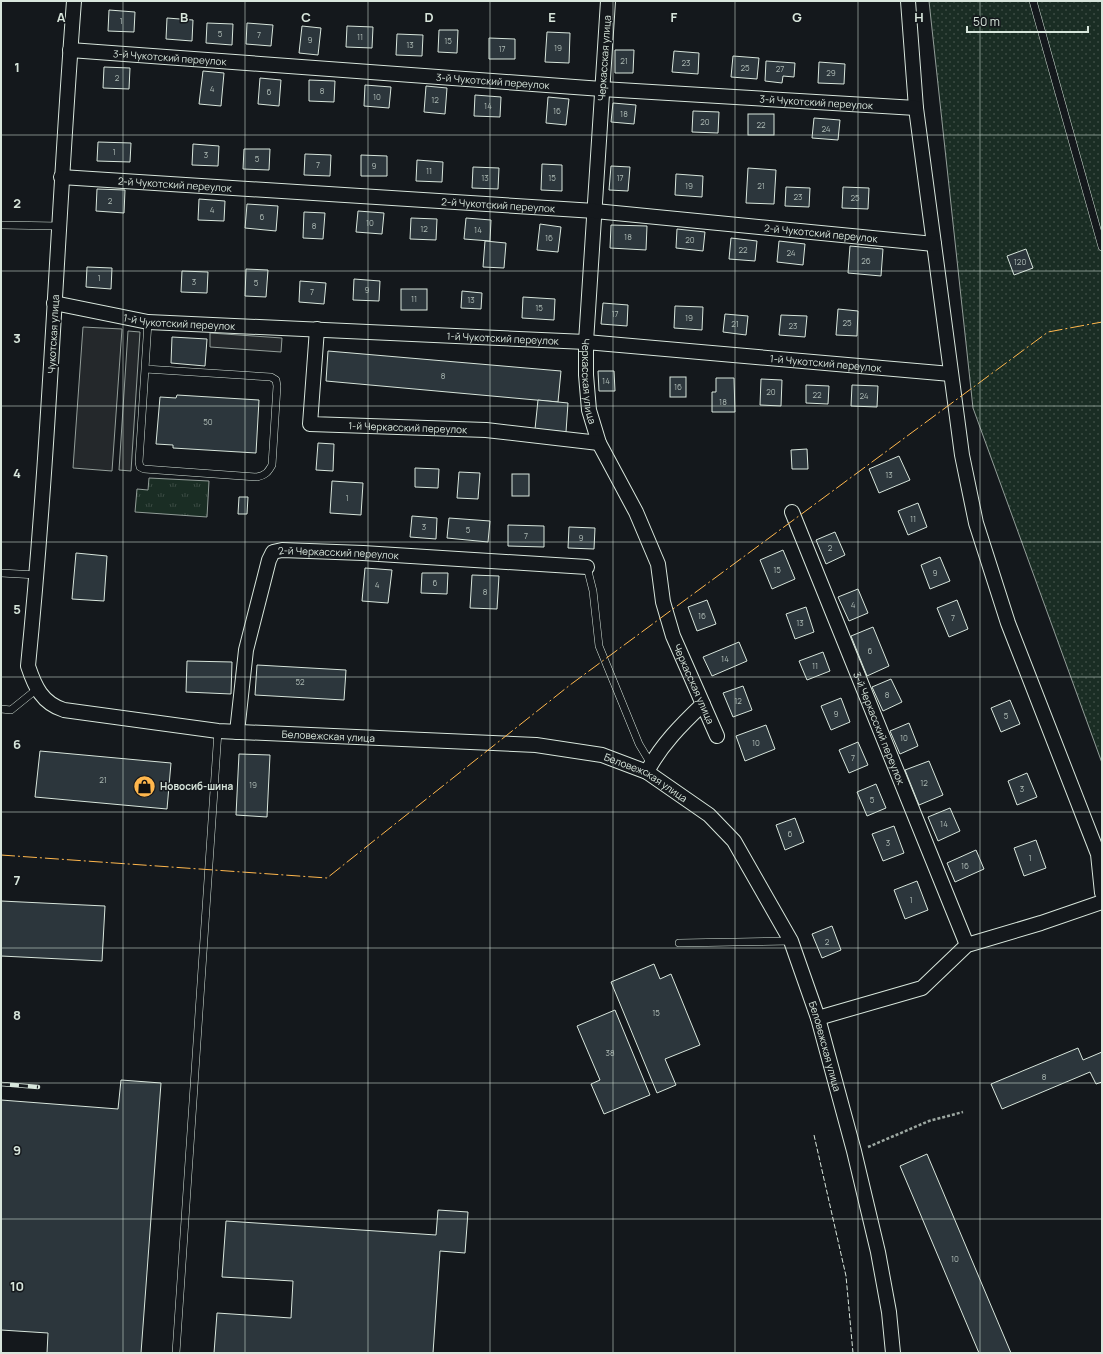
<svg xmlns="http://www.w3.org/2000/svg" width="1103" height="1354" font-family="Manrope,sans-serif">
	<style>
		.park { fill: url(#park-tufts); stroke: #939e99 }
		.garden { fill: url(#garden-dots); stroke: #939e99 }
		.parking { fill: #24282b; stroke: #939e99 }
		.building { fill: #2c363c; stroke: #d8e6dc }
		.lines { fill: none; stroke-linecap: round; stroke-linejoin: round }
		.service-casing { stroke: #d8e6dc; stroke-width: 8 }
		.minor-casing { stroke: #d8e6dc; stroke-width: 16 }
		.path { stroke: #9da8a2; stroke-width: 2.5; stroke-dasharray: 3 2; stroke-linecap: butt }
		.service { stroke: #14181c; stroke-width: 7 }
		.minor { stroke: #14181c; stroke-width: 14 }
		.rail-casing { stroke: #d8e6dc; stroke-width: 4.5 }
		.rail { stroke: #14181c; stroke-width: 3; stroke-dasharray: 9; stroke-linecap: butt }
		.fence { stroke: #d8e6dc; stroke-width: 1; stroke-dasharray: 5 2; stroke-linecap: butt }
		.power { stroke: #ffb74d; stroke-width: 1; stroke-dasharray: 14 3 2 3; stroke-linecap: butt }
		.grid { fill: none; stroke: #d8e6dc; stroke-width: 1; stroke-opacity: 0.55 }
		.labels { text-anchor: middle; stroke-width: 3; stroke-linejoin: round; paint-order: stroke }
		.number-label { font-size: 8px; fill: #adbab4 }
		.street-label { font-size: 10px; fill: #d8e6dc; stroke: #14181c }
		.poi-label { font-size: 10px; font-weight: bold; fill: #d8e6dc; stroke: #14181c; text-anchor: start }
		.grid-label { font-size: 13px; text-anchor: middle; font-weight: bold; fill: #d8e6dc; stroke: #14181c; stroke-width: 3; stroke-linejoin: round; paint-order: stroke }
	</style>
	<defs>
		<pattern id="park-tufts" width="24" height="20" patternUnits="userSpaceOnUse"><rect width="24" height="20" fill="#1a2d24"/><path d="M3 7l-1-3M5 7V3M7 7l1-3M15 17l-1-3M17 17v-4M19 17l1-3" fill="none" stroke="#3b4b43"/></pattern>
		<pattern id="garden-dots" width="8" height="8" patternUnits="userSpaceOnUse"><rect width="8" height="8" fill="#1a2d24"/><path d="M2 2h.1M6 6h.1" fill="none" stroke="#3b4b43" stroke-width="1.8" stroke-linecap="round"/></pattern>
	</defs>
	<rect width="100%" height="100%" fill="#14181c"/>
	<path class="park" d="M149 478 209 481 207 517 135 512 137 489 148 490Z"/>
	<path class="garden" d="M929 1H1102V763L973 408Z"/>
	<g class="parking">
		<path d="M83 327 122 329 112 471 73 468Z"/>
		<path d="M128 331 140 332 131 471 119 470Z"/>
		<path d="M210 333 282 338 281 352 210 347Z"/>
	</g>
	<g class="building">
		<path d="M109 10 135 12 134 32 108 31Z"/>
		<path d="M167 18 193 20 192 41 166 39Z"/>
		<path d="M207 23 233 24 232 45 206 43Z"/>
		<path d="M247 23 273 25 271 46 246 44Z"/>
		<path d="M302 26 321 28 318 55 299 53Z"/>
		<path d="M347 26 373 27 372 48 346 47Z"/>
		<path d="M439 30H458L457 53 438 52Z"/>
		<path d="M547 32 570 33 569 63 545 62Z"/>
		<path d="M397 34 423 35 422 56 396 55Z"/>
		<path d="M489 38 515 39V59H489Z"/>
		<path d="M615 50H634L633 73H615Z"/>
		<path d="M674 51 699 53 698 74 672 72Z"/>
		<path d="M733 56 759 58 757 79 731 77Z"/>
		<path d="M766 61 795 63 794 77 783 76 782 83 765 81Z"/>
		<path d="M819 62 845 64 844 84 818 83Z"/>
		<path d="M104 67 130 68 129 89 103 88Z"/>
		<path d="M203 71 224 73 221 106 199 104Z"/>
		<path d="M260 78 281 80 279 106 258 104Z"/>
		<path d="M309 80 335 81 334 102 309 101Z"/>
		<path d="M365 85 391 87 389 108 364 106Z"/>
		<path d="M426 86 447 88 445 114 424 112Z"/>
		<path d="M475 95 501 97 500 117 474 116Z"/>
		<path d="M548 97 569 99 566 125 546 123Z"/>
		<path d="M613 103 636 105 634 124 611 122Z"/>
		<path d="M693 111 719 112 718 133 692 132Z"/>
		<rect x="748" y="114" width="26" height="21"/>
		<path d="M814 118 840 120 838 140 812 138Z"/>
		<path d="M98 142 131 143 130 162 97 161Z"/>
		<path d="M193 144 219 146 218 166 192 165Z"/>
		<path d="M244 149H270L269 170 243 169Z"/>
		<path d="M305 154 331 155 330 176 304 175Z"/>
		<path d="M361 155 387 156V176H361Z"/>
		<path d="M417 160 443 162 442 182 416 181Z"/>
		<path d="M542 164 562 165V191L541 190Z"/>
		<path d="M611 166 630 167 628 191 609 190Z"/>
		<path d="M473 167 499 168 498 189 472 188Z"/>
		<path d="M748 168 776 170 774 204 746 203Z"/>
		<path d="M676 174 703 176 702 197 675 195Z"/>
		<path d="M786 187 810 188 809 207 785 206Z"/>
		<path d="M843 187 869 188 868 209 842 208Z"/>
		<path d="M97 189 125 190 124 213 96 211Z"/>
		<path d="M199 199 225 201 224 221 198 220Z"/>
		<path d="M247 204 278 206 276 231 245 228Z"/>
		<path d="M358 211 384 213 382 234 356 232Z"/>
		<path d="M304 212 325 213 323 239 303 238Z"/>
		<path d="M411 218 437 219 436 240 410 239Z"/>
		<path d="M466 218 491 220 490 241 464 239Z"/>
		<path d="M540 224 561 227 558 252 537 250Z"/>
		<path d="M611 225 647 226 646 250 610 248Z"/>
		<path d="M677 229 705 232 703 251 676 248Z"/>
		<path d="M731 238 757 241 755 261 729 259Z"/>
		<path d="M485 241 506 243 504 268 483 267Z"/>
		<path d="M779 241 805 244 803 265 777 262Z"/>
		<path d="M850 246 883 249 881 276 848 273Z"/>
		<path d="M1026 249 1033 268 1014 275 1007 256Z"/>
		<path d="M87 267 112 268 111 289 86 287Z"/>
		<path d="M246 269 268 270 266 297 245 296Z"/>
		<path d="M182 271 208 272 207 293 181 292Z"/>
		<path d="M354 279 380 281 379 301 353 300Z"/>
		<path d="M300 281 326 283 324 304 299 302Z"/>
		<rect x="401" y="289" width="26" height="21"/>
		<path d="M462 291 482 293 481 309 461 308Z"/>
		<path d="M523 297 555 299 554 320 522 318Z"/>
		<path d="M603 303 628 305 627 326 601 324Z"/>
		<path d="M675 306 703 307 702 330 674 328Z"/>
		<path d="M838 309 858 311 857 336 836 335Z"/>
		<path d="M725 314 748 316 746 335 723 332Z"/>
		<path d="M781 315 807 316 805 337 779 335Z"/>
		<path d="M172 337 207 339 205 366 171 363Z"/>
		<path d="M328 351 561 371 558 402 326 381Z"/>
		<path d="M598 371H614L615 391H599Z"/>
		<rect x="670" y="377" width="16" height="20"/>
		<path d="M716 378H734L735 412H712V392H716Z"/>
		<path d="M761 379 782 380 781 406 760 405Z"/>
		<path d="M806 385 829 386 828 404 806 403Z"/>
		<path d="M852 385 878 386 877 407 851 406Z"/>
		<path d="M177 395 259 400 256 453 173 448V445L156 444 160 397 176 398Z"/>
		<path d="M538 400 568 403 566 432 535 429Z"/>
		<path d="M318 443 334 444 333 471 316 470Z"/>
		<path d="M807 449 808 469H792L791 450Z"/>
		<path d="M899 456 910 480 879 493 869 469Z"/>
		<path d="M415 468 439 469 438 488 415 487Z"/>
		<path d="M459 472 480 473 478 499 457 498Z"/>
		<rect x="512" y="474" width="17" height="22"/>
		<path d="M332 481 363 483 361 515 330 513Z"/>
		<path d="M239 497H248L247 514H238Z"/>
		<path d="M918 503 927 527 908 535 898 511Z"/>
		<path d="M412 516 437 518 436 539 410 537Z"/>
		<path d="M449 518 490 521 488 542 447 538Z"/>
		<path d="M508 525 544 526V547L508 546Z"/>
		<path d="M569 527 595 528 594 549 568 548Z"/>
		<path d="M835 532 845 555 826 564 816 540Z"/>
		<path d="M783 550 795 579 772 589 760 560Z"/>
		<path d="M76 553 107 556 104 601 72 599Z"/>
		<path d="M940 557 950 581 930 589 921 565Z"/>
		<path d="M365 568 392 570 388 603 362 601Z"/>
		<path d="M422 573H448L447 594 421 593Z"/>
		<path d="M472 575 499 576 497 609 470 608Z"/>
		<path d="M858 589 868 613 849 621 838 597Z"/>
		<path d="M707 600 716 624 697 631 688 607Z"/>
		<path d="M957 600 968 629 949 637 937 608Z"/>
		<path d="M806 607 814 632 795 639 786 614Z"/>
		<path d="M873 627 889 666 867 676 851 636Z"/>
		<path d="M739 642 747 661 712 676 703 657Z"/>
		<path d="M823 652 830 671 807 680 799 661Z"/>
		<path d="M187 661 232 662 231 694 186 692Z"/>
		<path d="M257 665 346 670 344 700 255 695Z"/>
		<path d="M891 679 902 702 883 711 872 687Z"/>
		<path d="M743 686 752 710 733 717 723 693Z"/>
		<path d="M841 698 850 722 831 730 821 706Z"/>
		<path d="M1010 700 1020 724 1001 732 991 708Z"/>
		<path d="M909 723 918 746 900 754 890 731Z"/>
		<path d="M766 725 775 749 745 761 736 736Z"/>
		<path d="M858 742 868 765 849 773 839 750Z"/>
		<path d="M40 751 171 763 167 809 35 797Z"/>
		<path d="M239 754 270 755 267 817 236 815Z"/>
		<path d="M929 761 943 795 919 805 905 770Z"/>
		<path d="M1027 773 1037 797 1017 805 1008 781Z"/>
		<path d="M876 784 886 808 867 816 857 792Z"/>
		<path d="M950 808 960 831 938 841 928 817Z"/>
		<path d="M795 818 804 842 785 850 776 825Z"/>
		<path d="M894 826 904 853 883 861 872 834Z"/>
		<path d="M1036 840 1046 868 1024 876 1014 848Z"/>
		<path d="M976 850 984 869 955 882 947 863Z"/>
		<path d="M917 881 928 910 905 919 894 890Z"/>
		<path d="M1 901 105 906 102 961 1 956Z"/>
		<path d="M832 926 841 950 822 958 812 934Z"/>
		<path d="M654 964 660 979 671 974 700 1045 665 1059 676 1085 657 1093 611 982Z"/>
		<path d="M615 1010 650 1095 604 1114 591 1084 600 1080 577 1026Z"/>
		<path d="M1078 1048 1083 1060 1102 1052V1082L1096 1084 1090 1072 1002 1109 991 1084Z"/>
		<path d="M121 1080 161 1083 141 1353H47L48 1333 1 1330V1100L118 1109Z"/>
		<path d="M927 1154 1011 1353H979L900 1166Z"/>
		<path d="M438 1210 468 1212 465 1253 440 1251 433 1353H214L217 1313 291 1318 293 1281 222 1277 226 1221 436 1235Z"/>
	</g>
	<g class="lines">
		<defs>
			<g id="service">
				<path d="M1033 1 1102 247"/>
				<path d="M1 225 59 226"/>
				<path d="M145 369 271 377 276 380 277 386 272 465C268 472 266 475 257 477L144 469 140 467 139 462 148 322"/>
				<path d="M587 567 593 591 599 646 639 744 651 764"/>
				<path d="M1 573 37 575"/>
				<path d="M1 709 11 710 37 689"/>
				<path d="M679 943 791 941"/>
				<path d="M176 1353 218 731"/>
			</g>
			<g id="minor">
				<path id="s1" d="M74 1C57 223 50 445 28 666 35 687 42 703 64 710L218 731 536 745 602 755 647 772 709 815 734 841 791 941 818 1018 854 1151 878 1252 889 1312 893 1353"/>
				<path id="s2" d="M608 1 586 342V375L589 410 599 443 636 512 658 564 663 602 673 636 717 736"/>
				<path d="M908 1 916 108 962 455 976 523 1008 623 1098 854 1102 893"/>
				<path id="s3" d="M70 50 602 89 916 108"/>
				<path id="s4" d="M61 177 595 211 934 244"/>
				<path id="s5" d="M54 303 148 322 586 342 951 374"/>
				<path id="s6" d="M317 329 310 424 486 430 599 443"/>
				<path id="s7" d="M792 512 967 945"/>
				<path id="s8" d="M237 732 246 650 269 560 273 552 282 550 363 553 587 567"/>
				<path d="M647 772C660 746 682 724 703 704"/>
				<path d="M818 1018 922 988 967 945 1041 923 1102 902"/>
			</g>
		</defs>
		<use href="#service" class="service-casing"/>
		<use href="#minor" class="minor-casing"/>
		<path class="path" d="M868 1147 929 1121 963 1112"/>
		<use href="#service" class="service"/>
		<use href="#minor" class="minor"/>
		<defs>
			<path id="rail" d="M1 1084 38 1087"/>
		</defs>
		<use href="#rail" class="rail-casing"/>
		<use href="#rail" class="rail"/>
		<path class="fence" d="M814 1135 846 1276 853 1353"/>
		<path class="power" d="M1 855 327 878 570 685 1048 332 1102 322"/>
	</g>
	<path class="grid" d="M123 1V1353M245 1V1353M368 1V1353M490 1V1353M613 1V1353M735 1V1353M858 1V1353M980 1V1353M1 135H1102M1 271H1102M1 406H1102M1 542H1102M1 677H1102M1 812H1102M1 948H1102M1 1083H1102M1 1219H1102"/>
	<defs>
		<symbol id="shop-disc" viewBox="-11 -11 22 22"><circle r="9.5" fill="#ffb74d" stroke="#14181c"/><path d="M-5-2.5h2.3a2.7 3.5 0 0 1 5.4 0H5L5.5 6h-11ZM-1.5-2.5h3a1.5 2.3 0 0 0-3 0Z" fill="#111"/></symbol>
	</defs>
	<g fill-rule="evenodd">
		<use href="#shop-disc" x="132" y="774" width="25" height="25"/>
	</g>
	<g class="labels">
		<g class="number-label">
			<text x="121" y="24">1</text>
			<text x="220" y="37">5</text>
			<text x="259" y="38">7</text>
			<text x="360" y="40">11</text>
			<text x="310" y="43">9</text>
			<text x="448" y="44">15</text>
			<text x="410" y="48">13</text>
			<text x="558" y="51">19</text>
			<text x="502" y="52">17</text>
			<text x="624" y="64">21</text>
			<text x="686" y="66">23</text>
			<text x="745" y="71">25</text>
			<text x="780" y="72">27</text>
			<text x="831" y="76">29</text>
			<text x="117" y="81">2</text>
			<text x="212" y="92">4</text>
			<text x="322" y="94">8</text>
			<text x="269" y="95">6</text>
			<text x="377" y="100">10</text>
			<text x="435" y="103">12</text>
			<text x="488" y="109">14</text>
			<text x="557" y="114">16</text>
			<text x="624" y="117">18</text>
			<text x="705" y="125">20</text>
			<text x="761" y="128">22</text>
			<text x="826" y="132">24</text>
			<text x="114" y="155">1</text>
			<text x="206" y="158">3</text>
			<text x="257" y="162">5</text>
			<text x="318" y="168">7</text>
			<text x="374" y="169">9</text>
			<text x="429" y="174">11</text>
			<text x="485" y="181">13</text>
			<text x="552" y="181">15</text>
			<text x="620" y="181">17</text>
			<text x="689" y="189">19</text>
			<text x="761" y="189">21</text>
			<text x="798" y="200">23</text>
			<text x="855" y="201">25</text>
			<text x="110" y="204">2</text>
			<text x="212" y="213">4</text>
			<text x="262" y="220">6</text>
			<text x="370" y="226">10</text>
			<text x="314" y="229">8</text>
			<text x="424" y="232">12</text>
			<text x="478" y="233">14</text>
			<text x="628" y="240">18</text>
			<text x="549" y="241">16</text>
			<text x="690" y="243">20</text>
			<text x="743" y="253">22</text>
			<text x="791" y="256">24</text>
			<text x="866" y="264">26</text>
			<text x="1020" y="265">120</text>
			<text x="99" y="281">1</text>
			<text x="194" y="285">3</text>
			<text x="256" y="286">5</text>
			<text x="367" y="293">9</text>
			<text x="312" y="295">7</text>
			<text x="414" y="302">11</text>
			<text x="471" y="303">13</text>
			<text x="539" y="311">15</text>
			<text x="615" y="317">17</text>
			<text x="689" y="321">19</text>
			<text x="847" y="326">25</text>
			<text x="735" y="327">21</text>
			<text x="793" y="329">23</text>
			<text x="443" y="379">8</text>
			<text x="606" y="384">14</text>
			<text x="678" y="390">16</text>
			<text x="771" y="395">20</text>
			<text x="817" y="398">22</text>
			<text x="864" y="399">24</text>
			<text x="723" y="405">18</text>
			<text x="208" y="425">50</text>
			<text x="889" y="478">13</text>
			<text x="347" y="501">1</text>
			<text x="913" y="522">11</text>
			<text x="424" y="530">3</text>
			<text x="468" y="533">5</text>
			<text x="526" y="539">7</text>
			<text x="581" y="541">9</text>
			<text x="830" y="551">2</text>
			<text x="777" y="573">15</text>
			<text x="935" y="576">9</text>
			<text x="435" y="586">6</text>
			<text x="377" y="588">4</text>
			<text x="485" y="595">8</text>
			<text x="853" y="608">4</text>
			<text x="702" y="619">16</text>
			<text x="953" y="621">7</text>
			<text x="800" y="626">13</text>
			<text x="870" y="654">6</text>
			<text x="725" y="662">14</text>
			<text x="815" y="669">11</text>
			<text x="300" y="685">52</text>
			<text x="887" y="698">8</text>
			<text x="738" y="704">12</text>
			<text x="836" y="717">9</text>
			<text x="1006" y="719">5</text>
			<text x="904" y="741">10</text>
			<text x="756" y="746">10</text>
			<text x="853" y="761">7</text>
			<text x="103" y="783">21</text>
			<text x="924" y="786">12</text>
			<text x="253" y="788">19</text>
			<text x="1022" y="792">3</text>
			<text x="872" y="803">5</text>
			<text x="944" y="827">14</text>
			<text x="790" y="837">6</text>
			<text x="888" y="846">3</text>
			<text x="1030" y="861">1</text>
			<text x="965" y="869">16</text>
			<text x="911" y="903">1</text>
			<text x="827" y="945">2</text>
			<text x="656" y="1016">15</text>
			<text x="610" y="1056">38</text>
			<text x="1044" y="1080">8</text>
			<text x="955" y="1262">10</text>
		</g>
		<g class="street-label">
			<text dy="4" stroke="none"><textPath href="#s3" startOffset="100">3-й Чукотский переулок</textPath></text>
			<text transform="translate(604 58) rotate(-86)" y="4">Черкасская улица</text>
			<text dy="4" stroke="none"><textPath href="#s3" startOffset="424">3-й Чукотский переулок</textPath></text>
			<text dy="4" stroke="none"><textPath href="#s3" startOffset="748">3-й Чукотский переулок</textPath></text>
			<text dy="4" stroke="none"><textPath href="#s4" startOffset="114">2-й Чукотский переулок</textPath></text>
			<text dy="4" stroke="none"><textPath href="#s4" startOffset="438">2-й Чукотский переулок</textPath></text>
			<text dy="4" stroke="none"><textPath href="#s4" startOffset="762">2-й Чукотский переулок</textPath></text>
			<text dy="4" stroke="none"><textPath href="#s5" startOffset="127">1-й Чукотский переулок</textPath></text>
			<text transform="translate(53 334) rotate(-87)" y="4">Чукотская улица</text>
			<text dy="4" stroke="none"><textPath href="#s5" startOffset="451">1-й Чукотский переулок</textPath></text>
			<text dy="4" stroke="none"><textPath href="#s5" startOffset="775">1-й Чукотский переулок</textPath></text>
			<text dy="4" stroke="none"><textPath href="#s2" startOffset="381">Черкасская улица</textPath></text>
			<text dy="4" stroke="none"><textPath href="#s6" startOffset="193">1-й Черкасский переулок</textPath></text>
			<text dy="4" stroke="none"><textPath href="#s8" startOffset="250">2-й Черкасский переулок</textPath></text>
			<text dy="4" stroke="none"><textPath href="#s2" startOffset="705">Черкасская улица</textPath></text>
			<text dy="4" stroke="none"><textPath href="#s7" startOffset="233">3-й Черкасский переулок</textPath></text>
			<text dy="4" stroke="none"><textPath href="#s1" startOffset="992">Беловежская улица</textPath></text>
			<text dy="4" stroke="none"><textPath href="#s1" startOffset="1316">Беловежская улица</textPath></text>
			<text dy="4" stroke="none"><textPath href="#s1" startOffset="1652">Беловежская улица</textPath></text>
		</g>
		<g class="poi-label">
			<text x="160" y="790">Новосиб-шина</text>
		</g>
	</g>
	<g class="grid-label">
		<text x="61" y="22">A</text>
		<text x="184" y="22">B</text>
		<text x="306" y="22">C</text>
		<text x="429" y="22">D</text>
		<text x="552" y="22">E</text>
		<text x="674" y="22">F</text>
		<text x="797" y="22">G</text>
		<text x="919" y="22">H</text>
		<text x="17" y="72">1</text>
		<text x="17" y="208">2</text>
		<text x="17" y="343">3</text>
		<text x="17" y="478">4</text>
		<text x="17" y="614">5</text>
		<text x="17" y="749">6</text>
		<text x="17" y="885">7</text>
		<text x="17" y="1020">8</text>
		<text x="17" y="1155">9</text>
		<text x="17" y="1291">10</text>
	</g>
	<rect width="1103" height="1354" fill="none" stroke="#d8e6dc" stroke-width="4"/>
	<path d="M967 26v6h121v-6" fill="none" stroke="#d8e6dc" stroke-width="2"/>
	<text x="973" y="26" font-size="12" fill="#d8e6dc" stroke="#14181c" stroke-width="3" paint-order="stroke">50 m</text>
</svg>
